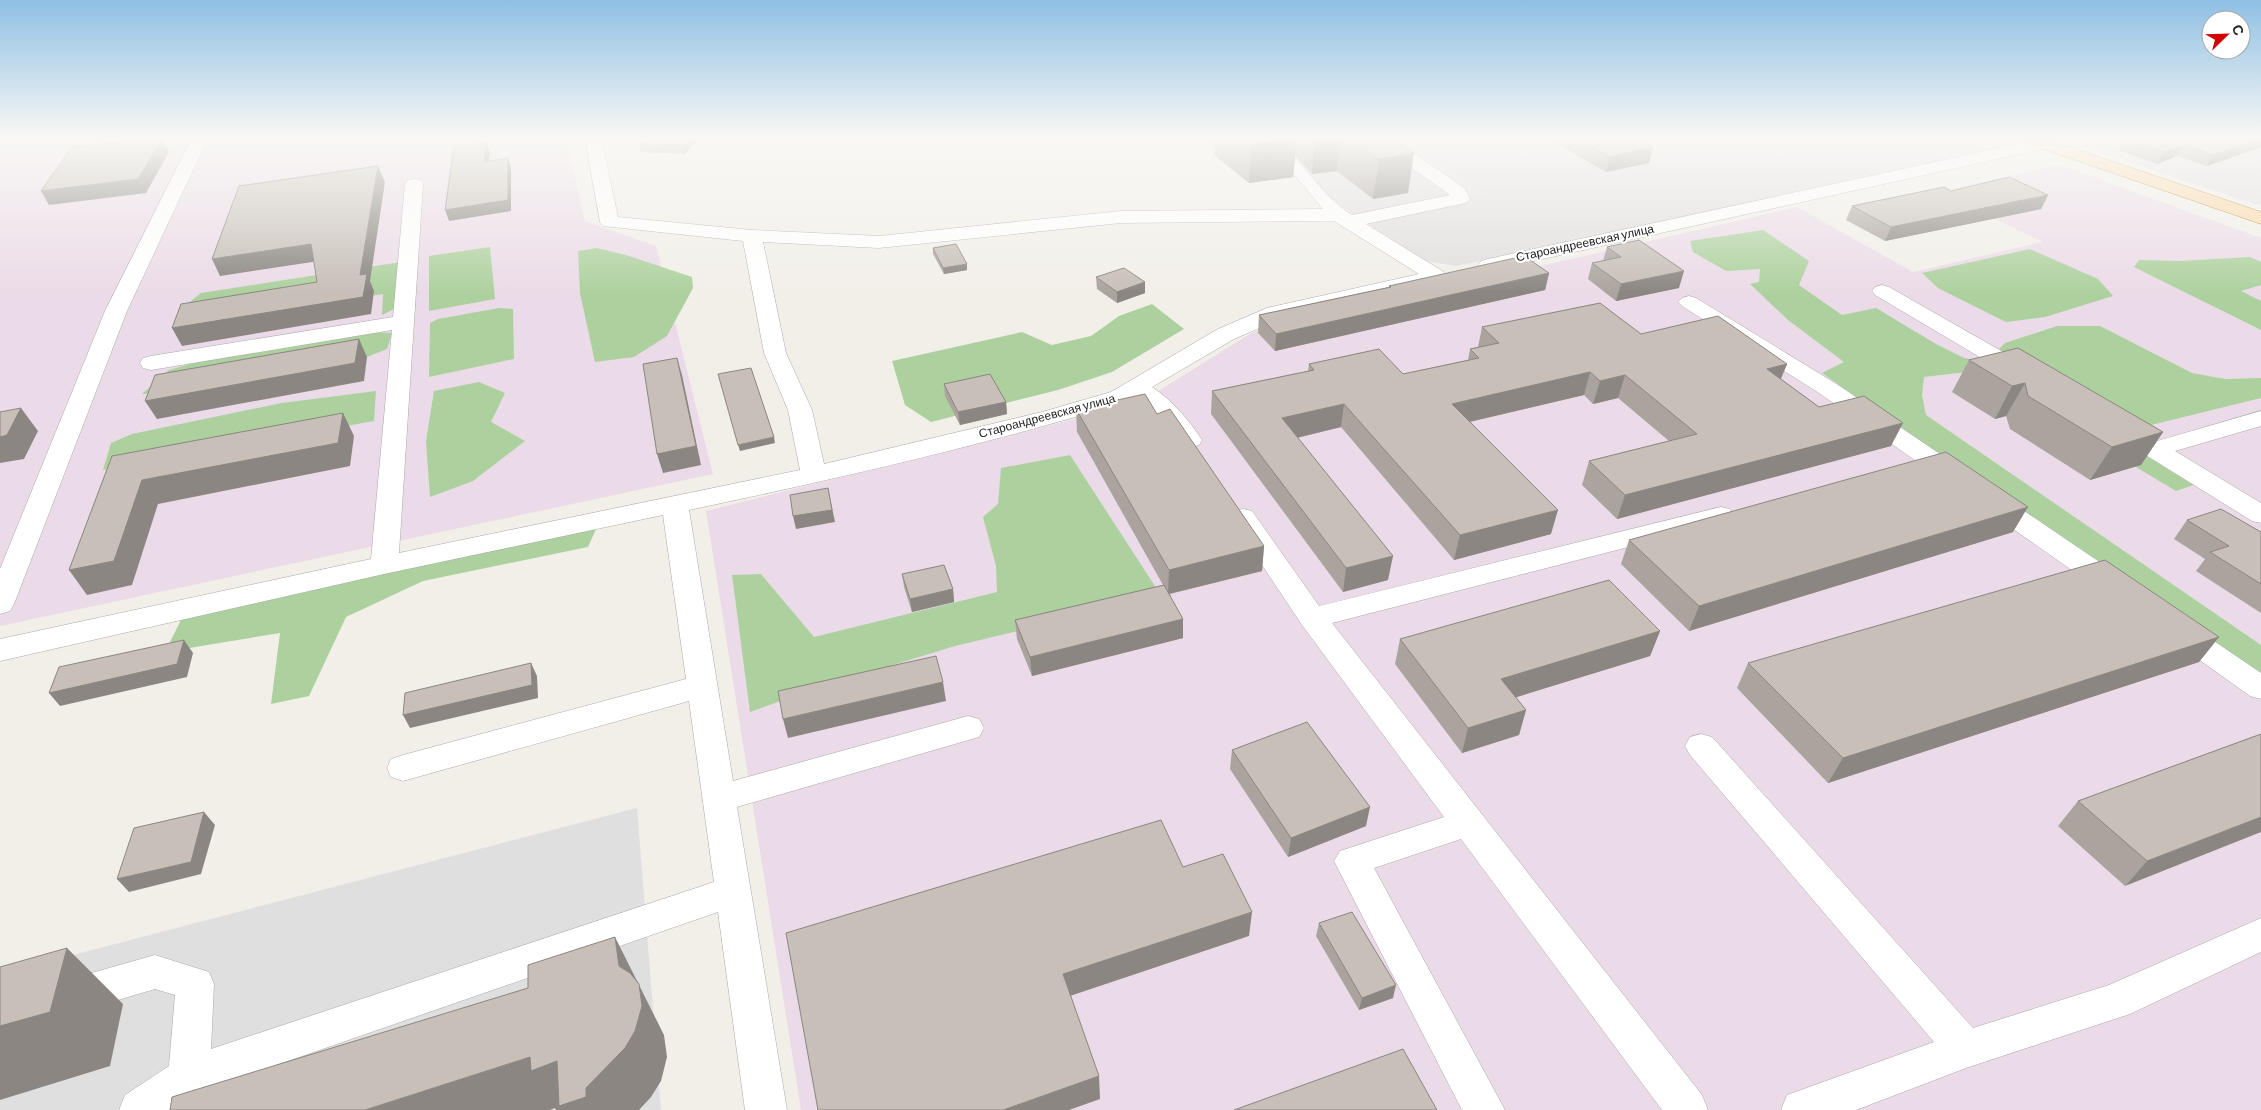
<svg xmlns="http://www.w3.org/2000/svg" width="2261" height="1110" font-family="Barlow,sans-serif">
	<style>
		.residential { fill: #e0dfdf }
		.industrial { fill: #ebdbe8 }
		.forest { fill: #add19e }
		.parking { fill: #e2e2e2 }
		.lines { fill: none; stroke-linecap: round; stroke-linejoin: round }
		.minor-casing { stroke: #a9a9a9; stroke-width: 1 }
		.major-casing { stroke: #a06b00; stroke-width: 1 }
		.minor { fill: #fff; fill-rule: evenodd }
		.major { fill: #fcd6a4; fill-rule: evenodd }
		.wall { fill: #aba49e }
		.shaded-wall { fill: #8b8681 }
		.building { fill: #c7bfb8; stroke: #8b8681 }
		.labels { text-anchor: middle; stroke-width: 4.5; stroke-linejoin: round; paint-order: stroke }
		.far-street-label { font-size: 12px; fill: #222; stroke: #fff }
	</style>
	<rect width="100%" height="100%" fill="#f2efe9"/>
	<g class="residential">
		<path d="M1280 138H1993L2017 146 1456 266 1425 261 1342 207 1317 185Z"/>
		<path d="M2056 138H2219L2261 151V206Z"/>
		<path d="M637 808 661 1110H0V974Z"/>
	</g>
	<g class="industrial">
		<path d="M0 138H566L585 221 656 246 713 474 0 626Z"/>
		<path d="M2060 165 2261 238V1110H801L706 511 1139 403 1253 332 1797 207 1913 272 2043 242 1938 192Z"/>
	</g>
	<g class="forest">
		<path d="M1763 230 1809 261 1799 285 1842 315 1876 308 1936 344 1964 358 1993 362 2194 485 2176 491 1975 371 1924 377 1922 395 1926 415 2261 645V681L1822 373 1844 362 1788 320 1750 284 1759 282 1760 269 1726 271 1693 252 1690 241Z"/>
		<path d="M490 247 495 299 429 311V256Z"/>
		<path d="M597 248 626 255 692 277 693 288 667 336 634 357 595 362 580 293 578 251Z"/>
		<path d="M2030 249 2098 279 2113 296 2045 317 2006 322 1938 288 1922 273Z"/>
		<path d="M2250 257 2261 262V285L2241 291 2261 301V330L2134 267 2139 260 2180 261Z"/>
		<path d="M401 262 412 300 382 315 383 294 177 327 180 310 201 293Z"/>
		<path d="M1152 304 1184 329 1112 372 1058 390 931 422 905 405 892 361 1022 332 1052 345 1091 336 1119 316Z"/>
		<path d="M499 308 513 309 514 359 429 377 430 323 438 319Z"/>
		<path d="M2057 326H2100L2192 373 2225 379 2261 378V398L2135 429 1999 349 2005 343Z"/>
		<path d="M366 332 392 333 387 349 367 357 165 393 142 394 169 370 214 357Z"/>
		<path d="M479 382 505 393 491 422 525 441 473 481 430 497 426 441 434 391Z"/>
		<path d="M376 391 374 421 103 470 111 443 132 434 282 403Z"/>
		<path d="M1070 455 1162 597 955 646 805 692 750 712 732 575 761 574 814 637 997 592 996 566 983 517 998 504 1001 468Z"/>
		<path d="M597 527 588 547 423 581 346 617 309 696 271 704 280 633 165 652 182 618Z"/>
	</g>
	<path class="parking" d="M1388 138H1402L1486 196 1474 199Z"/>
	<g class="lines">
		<defs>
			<g id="minor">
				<path d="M192 138H208L127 311 14 604 10 611 0 614V569L105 311Z"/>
				<path d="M585 138H601L618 217 752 230 879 236 1121 211 1323 209 1263 138H1280C1299 161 1327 200 1352 215L1450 195 1375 142 1373 138H1392L1464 188 1470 198 1468 202 1461 204 1366 224 1444 272 1447 276 1444 280 1433 281 1424 285 1282 318 1234 339 1152 387C1173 401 1188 419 1202 440L1199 445 1190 447 1181 445 1158 415 1136 397 1127 402C984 445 836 479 689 510L733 781 968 716 979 719 984 728 979 737 737 807 787 1110H745L718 912 201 1091 175 1110H119L125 1095 169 1066 175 995 155 989 0 1035V999L155 955 209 972 214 984 211 1049 714 882 689 701 403 781 391 777 387 768 391 759 403 755 686 679 663 515 384 574 0 661V639L371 559 392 330 151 370 143 368 140 363 143 358 151 356 393 317 405 184 408 180 414 179 420 180 423 184 399 553 800 470 788 410 764 353 743 241 603 226 600 222ZM1334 221 1419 274 1267 308 1218 329 1111 392 1042 412 824 464 812 410 786 353 763 242 879 248 1121 223Z"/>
				<path d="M2046 138 2052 139 2055 143 2052 147 1488 271 1481 269 1478 265 1481 261 1488 259Z"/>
				<path d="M1882 285 1889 287 2031 368 2034 373 2031 378 2023 380 2015 378 1875 295 1872 291 1875 287Z"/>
				<path d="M1689 296 1696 298 1835 383 2126 580 2130 587 2126 594 2116 597 2106 594 1819 393 1682 306 1678 302 1682 298Z"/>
				<path d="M2261 411V426L2175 451 2261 503V523L2252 521 2112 434 2109 429 2112 424C2130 420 2143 432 2157 441Z"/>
				<path d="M1721 507 1730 509 1734 515 1730 521 1332 623 1702 1095 1708 1110H1662L1461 839 1374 868 1505 1110H1462L1334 861 1340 851 1444 817 1302 625 1230 517 1234 511 1243 509 1252 511 1319 606Z"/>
				<path d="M2176 619 2186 622 2261 673V699L2250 696 2166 636 2161 629 2166 622Z"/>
				<path d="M1701 734 1712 737 1973 1028 2109 985 2261 918V952L2130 1014 1966 1068 1856 1110H1781L1787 1095 1934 1042 1690 755 1685 746 1690 737Z"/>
			</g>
			<path id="major" d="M2021 138H2044L2261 212V224L2023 142Z"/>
		</defs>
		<use href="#minor" class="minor-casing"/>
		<use href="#major" class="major-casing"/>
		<use href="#minor" class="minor"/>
		<use href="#major" class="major"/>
	</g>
	<g class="wall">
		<path d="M699 138 685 154 641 152 639 143Z"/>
		<path d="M1204 138H1393L1408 193 1373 199 1337 171 1312 174 1295 155 1293 177 1249 183 1214 155 1215 147Z"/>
		<path d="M1559 138H1635L1653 147 1649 163 1606 172 1558 144Z"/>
		<path d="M2261 138V147L2207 166 2177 156 2157 164 2118 150 2124 139Z"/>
		<path d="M1951 191 2048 195 2041 209 1885 241 1846 220 1852 206Z"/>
		<path d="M1607 247 1679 288 1616 301 1588 279 1592 263 1603 261Z"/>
		<path d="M933 248 967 270 944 274 933 254Z"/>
		<path d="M1549 273 1545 290 1275 351 1258 333 1259 315 1389 287V286Z"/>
		<path d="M1096 277 1145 282V293L1117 303 1097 289Z"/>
		<path d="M1482 327 1641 334 1787 364 1781 379 1819 407 1891 446 1617 519 1582 485 1589 461 1669 441 1618 398 1593 404 1584 395 1470 422 1551 534 1454 560 1341 427 1297 438 1388 580 1343 592 1211 414 1212 391 1308 371 1309 364 1403 374 1468 360 1470 349 1478 347Z"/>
		<path d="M1969 360 2163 432 2141 465 2090 480 2010 429 2006 416 1995 419 1952 392Z"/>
		<path d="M944 384 1006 402 1007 414 960 425 945 396Z"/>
		<path d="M1076 409 1157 414 1264 546 1262 571 1170 594 1183 638 1032 676 1017 639 1015 620 1163 585 1077 432Z"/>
		<path d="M2187 520 2261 532V613L2196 571 2205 559 2174 539Z"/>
		<path d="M2013 532 1689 631 1621 564 1629 540Z"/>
		<path d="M902 574 953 589 954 602 912 612 904 587Z"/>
		<path d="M1660 631 1650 656 1516 697 1526 710 1519 735 1462 753 1395 664 1400 639Z"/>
		<path d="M2219 637 2199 662 1828 783 1737 688 1748 663Z"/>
		<path d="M2261 734 2125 886 2058 826 2078 801Z"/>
		<path d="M1232 750 1366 826 1288 857 1230 769Z"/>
		<path d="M1319 923 1393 998 1359 1010 1316 936Z"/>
	</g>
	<g class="shaded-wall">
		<path d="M689 138H699L685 154 683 145Z"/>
		<path d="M1297 138 1293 177 1249 183 1251 144Z"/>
		<path d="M1315 138H1341L1337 171 1312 174Z"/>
		<path d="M2261 138V147L2207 166 2213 155Z"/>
		<path d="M162 139 169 152 146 193 49 205 41 191Z"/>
		<path d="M487 143 490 152 487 172 484 162Z"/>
		<path d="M2184 145 2177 156 2157 164 2163 152Z"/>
		<path d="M1653 147 1649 163 1606 172 1610 157Z"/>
		<path d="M1414 153 1408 193 1373 199 1379 159Z"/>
		<path d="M508 158 511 168V211L449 221 445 210Z"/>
		<path d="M378 166 385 182 370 281 374 291 371 314 182 346 172 328 360 275Z"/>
		<path d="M2048 195 2041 209 1885 241 1891 227Z"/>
		<path d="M311 244 319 261 220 276 212 259Z"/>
		<path d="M967 264V270L944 274 943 268Z"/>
		<path d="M1684 271 1679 288 1616 301 1621 284Z"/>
		<path d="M1549 273 1545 290 1275 351 1276 334Z"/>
		<path d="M1145 282V293L1117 303V292Z"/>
		<path d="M359 339 367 357 364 381 157 419 145 401Z"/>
		<path d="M677 358 682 375 701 465 663 473 657 454Z"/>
		<path d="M1787 364 1777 387 1767 369Z"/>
		<path d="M1590 372 1584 395 1447 427 1452 404Z"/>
		<path d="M1625 375 1618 398 1593 404 1600 381Z"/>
		<path d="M2025 383 2006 416 1995 419 2012 386Z"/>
		<path d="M1006 402 1007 414 960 425 958 412Z"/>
		<path d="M1344 404 1341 427 1279 442 1282 418Z"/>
		<path d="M21 408 38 431 24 459 0 463V437Z"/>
		<path d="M343 413 354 436 350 466 158 504 132 585 87 595 69 570 142 480Z"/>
		<path d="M1903 423 1891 446 1617 519 1625 495Z"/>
		<path d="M2163 432 2141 465 2090 480 2112 447Z"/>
		<path d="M774 437 775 443 740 451 738 445Z"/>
		<path d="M828 488 835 522 796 529 793 516Z"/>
		<path d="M2028 507 2013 532 1689 631 1699 606Z"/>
		<path d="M1558 510 1551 534 1454 560 1460 535Z"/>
		<path d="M1264 546 1262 571 1168 594 1169 570Z"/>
		<path d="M1393 556 1388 580 1343 592 1346 568Z"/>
		<path d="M953 589 954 602 912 612 910 599Z"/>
		<path d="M1183 619V638L1032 676 1030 657Z"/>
		<path d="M1660 631 1650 656 1494 704 1501 679Z"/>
		<path d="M2219 637 2199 662 1828 783 1843 758Z"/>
		<path d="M184 640 193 653 187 677 60 706 49 693Z"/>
		<path d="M531 663 537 676 538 698 410 728 403 715Z"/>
		<path d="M943 682 946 701 788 738 783 719Z"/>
		<path d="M1526 710 1519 735 1462 753 1468 728Z"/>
		<path d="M1370 807 1366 826 1288 857 1291 838Z"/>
		<path d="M204 812 215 825 201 874 129 892 117 879Z"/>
		<path d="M2261 817V832L2125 886 2147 861Z"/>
		<path d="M1252 912 1249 936 1064 998 1063 974Z"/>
		<path d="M615 937 664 1035 667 1057 661 1081 651 1097 639 1110H556L555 1108 550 1110H365L530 1057 557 1061 586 1088 619 966Z"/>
		<path d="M67 948 123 1004 110 1066 0 1100V1026Z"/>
		<path d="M1396 985 1393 998 1359 1010 1362 998Z"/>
		<path d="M1099 1076 1100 1099 1069 1110H1003Z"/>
	</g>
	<g class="building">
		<path d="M644 138H689L683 145 639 143Z"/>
		<path d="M1244 138H1295L1251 144Z"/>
		<path d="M1350 138H1393L1414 153 1379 159Z"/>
		<path d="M1576 138H1635L1653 147 1610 157Z"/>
		<path d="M2126 138H2261L2213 155 2184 145 2163 152 2124 139Z"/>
		<path d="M162 139 138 179 41 191 72 147Z"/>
		<path d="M487 143 484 162 508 158V200L445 210 454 146Z"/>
		<path d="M378 166 360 275 367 274 363 297 172 328 181 304 317 282 311 244 212 259 239 186Z"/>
		<path d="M2009 177 2048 195 1891 227 1852 206 1944 187 1951 191Z"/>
		<path d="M1639 240 1684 271 1621 284 1592 263 1621 257 1607 247Z"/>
		<path d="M956 244 967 264 943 268 933 248Z"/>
		<path d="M1524 256 1549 273 1276 334 1259 315 1391 287 1389 286Z"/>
		<path d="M1124 268 1145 282 1117 292 1096 277Z"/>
		<path d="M1600 303 1641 334 1718 316 1787 364 1767 369 1819 407 1864 396 1903 423 1625 495 1589 461 1697 434 1625 375 1600 381 1590 372 1452 404 1558 510 1460 535 1344 404 1282 418 1393 556 1346 568 1212 391 1314 370 1309 364 1379 349 1403 374 1479 358 1470 349 1499 343 1482 327Z"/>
		<path d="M359 339 355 363 145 401 155 375Z"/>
		<path d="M2018 348 2163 432 2112 447 2028 396 2025 383 2012 386 1969 360Z"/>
		<path d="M677 358 696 446 657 454 643 364Z"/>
		<path d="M751 368 774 437 738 445 718 374Z"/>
		<path d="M990 374 1006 402 958 412 944 384Z"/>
		<path d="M1145 394 1157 414 1170 409 1264 546 1169 570 1076 409Z"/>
		<path d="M21 408 7 435 0 437V412Z"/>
		<path d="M343 413 338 443 142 480 114 561 69 570 112 456Z"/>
		<path d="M1946 452 2028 507 1699 606 1629 540Z"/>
		<path d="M828 488 832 510 793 516 790 495Z"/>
		<path d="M2221 509 2261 532V584L2210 552 2229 546 2187 520Z"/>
		<path d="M2105 560 2219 637 1843 758 1748 663Z"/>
		<path d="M944 565 953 589 910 599 902 574Z"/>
		<path d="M1609 580 1660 631 1501 679 1526 710 1468 728 1400 639Z"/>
		<path d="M1164 585 1183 619 1030 657 1015 620Z"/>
		<path d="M184 640 177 664 49 693 59 667Z"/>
		<path d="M936 656 943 682 783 719 778 691Z"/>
		<path d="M531 663 532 685 403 715 405 693Z"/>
		<path d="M1307 722 1370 807 1291 838 1232 750Z"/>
		<path d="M2261 734V817L2147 861 2078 801Z"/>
		<path d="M204 812 191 862 117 879 134 828Z"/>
		<path d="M1161 820 1183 867 1223 854 1252 912 1063 974 1099 1076 1003 1110H818L786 933Z"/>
		<path d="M1352 912 1396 985 1362 998 1319 923Z"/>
		<path d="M615 937 619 966 630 973 639 984 642 1006 635 1031 625 1048 586 1088V1097L559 1106 557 1061 531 1071 530 1057 365 1110H170L172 1097 528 988V965Z"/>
		<path d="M67 948 50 1012 0 1026V967Z"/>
		<path d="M1403 1049 1437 1110H1234Z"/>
	</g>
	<linearGradient id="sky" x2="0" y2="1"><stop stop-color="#8fc0e4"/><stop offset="0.47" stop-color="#f9f8f5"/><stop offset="1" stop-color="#f9f8f5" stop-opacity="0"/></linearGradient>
	<rect width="2261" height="293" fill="url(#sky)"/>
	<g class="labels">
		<g class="far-street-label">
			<text transform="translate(1585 243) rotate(-12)" y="4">Староандреевская улица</text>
			<text transform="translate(1047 416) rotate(-15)" y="4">Староандреевская улица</text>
		</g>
	</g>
	<g transform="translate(2226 35) rotate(67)"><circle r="24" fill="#ffffff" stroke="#a7a7a7"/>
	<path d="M0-4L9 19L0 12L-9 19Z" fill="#d40000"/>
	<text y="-8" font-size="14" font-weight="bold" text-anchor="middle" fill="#222222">С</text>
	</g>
</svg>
